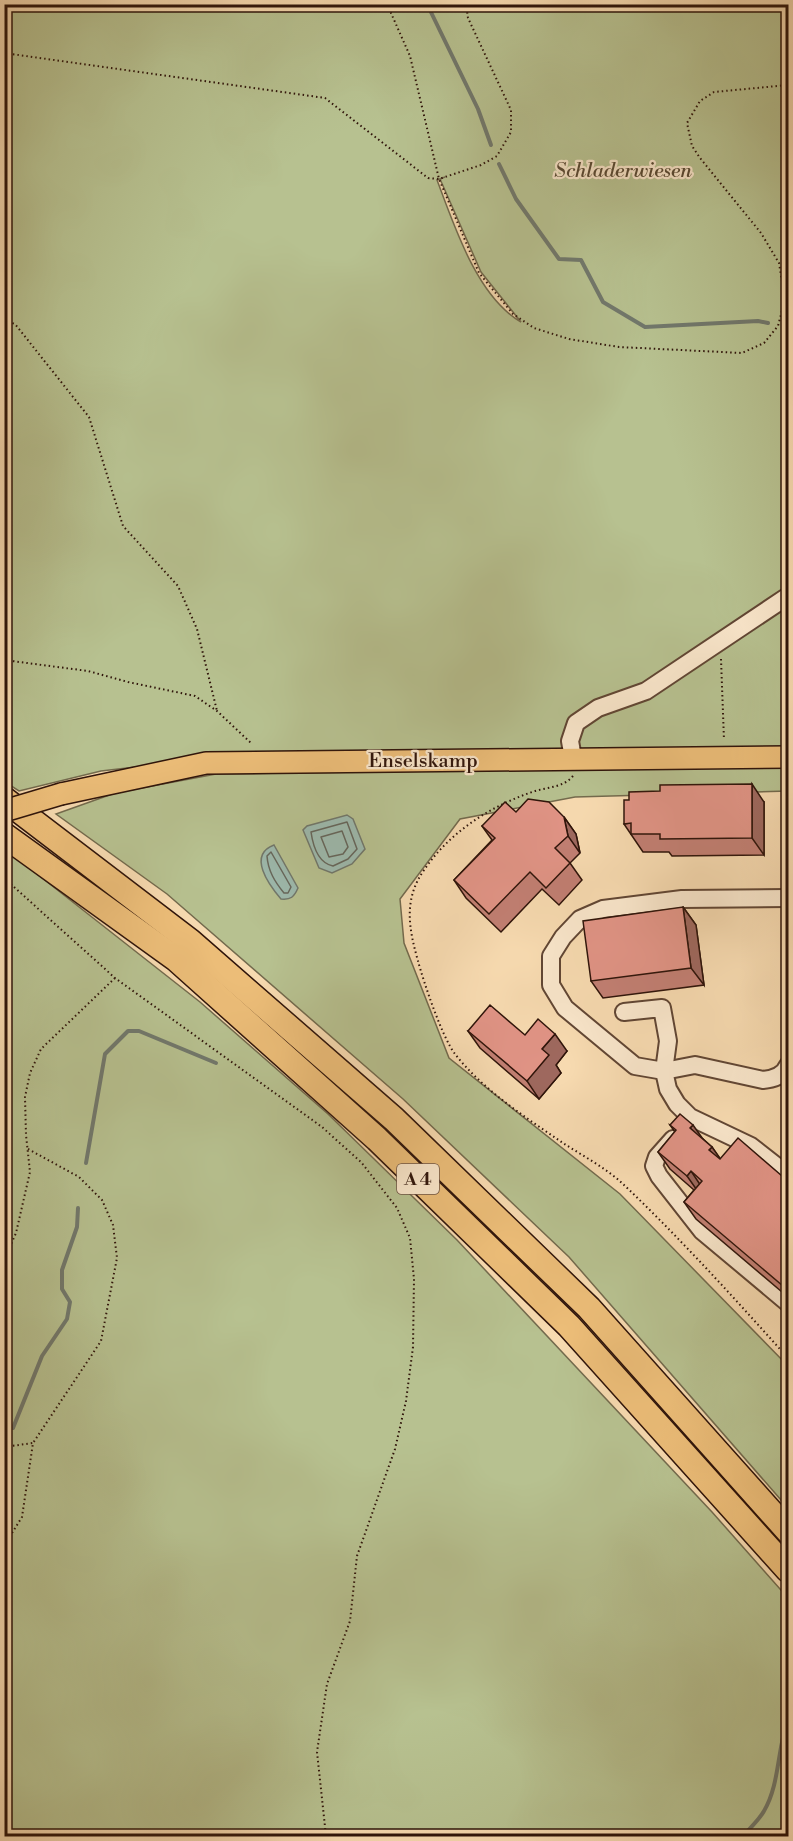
<svg xmlns="http://www.w3.org/2000/svg" width="793" height="1841" font-family="'Libre Bodoni',serif">
	<style>
		.green { fill: #b7c190; stroke: #736a4d; stroke-width: 1.5; fill-rule: evenodd }
		.water { fill: #9dbaae; stroke: #71786c; stroke-width: 1.5 }
		.lines { fill: none; stroke-linecap: round; stroke-linejoin: round }
		.shore { stroke: #66675c; stroke-width: 1.5 }
		.stream { stroke: #71786c; stroke-width: 4 }
		.minor-casing { stroke: #614634; stroke-width: 20 }
		.major-casing { stroke: #2f140a; stroke-width: 24 }
		.highway-casing { stroke: #2f140a; stroke-width: 27 }
		.path { stroke: #2f140a; stroke-width: 2; stroke-dasharray: 1.5 3; stroke-linecap: butt }
		.minor { stroke: #fae7cc; stroke-width: 16 }
		.major { stroke: #ecbd78; stroke-width: 21 }
		.highway { stroke: #ecbd78; stroke-width: 24 }
		.major-bridge-casing { stroke: #2f140a; stroke-width: 24; stroke-linecap: butt }
		.major-bridge { stroke: #ecbd78; stroke-width: 21 }
		.wall { fill: #c27f73; stroke: #2f140a; stroke-width: 1.5 }
		.shaded-wall { fill: #9e685e; stroke: #2f140a; stroke-width: 1.5 }
		.building { fill: #e19486; stroke: #2f140a; stroke-width: 1.5 }
		.labels { text-anchor: middle; stroke-width: 4.5; stroke-linejoin: round; paint-order: stroke }
		.shield { fill: #fae7cc; stroke: #6c5344; stroke-width: 1.5 }
		.shield-label { font-size: 18px; font-weight: bold; fill: #2f140a }
		.park-label { font-size: 20px; font-style: italic; fill: #584832; stroke: #fae7cc }
		.street-label { font-size: 20px; fill: #2f140a; stroke: #fae7cc }
	</style>
	<rect width="100%" height="100%" fill="#f7dab0"/>
	<filter id="stains"><feTurbulence type="fractalNoise" baseFrequency=".00333" numOctaves="4"/><feColorMatrix values="0 0 0 0 .2 0 0 0 0 .09 0 0 0 0 .02 0 0 0 .5 -.17"/></filter>
	<radialGradient id="worn" r=".72"><stop offset=".6" stop-color="#630" stop-opacity="0"/><stop offset="1" stop-color="#630" stop-opacity=".3"/></radialGradient>
	<g class="green">
		<path d="M4 5H788V593L645 687 573 720 568 753 205 759 101 771 19 791 5 782ZM445 177 440 179 481 272 521 322C477 297 454 225 437 180Z"/>
		<path d="M788 601V749L575 751 580 724Z"/>
		<path d="M788 766V791L575 797 460 819 400 899 404 943 449 1058 620 1194 788 1366V1508L569 1257 403 1099 167 894 56 814 115 793 216 774Z"/>
		<path d="M4 848 200 1002 328 1114 457 1240 712 1512 788 1598V1836H5Z"/>
	</g>
	<g class="water">
		<path d="M347 815 353 819 365 849 352 864 332 873 319 868 303 830 307 826Z"/>
		<path d="M274 845 298 888C294 897 291 900 281 899 269 885 247 855 274 845Z"/>
	</g>
	<g class="lines">
		<g class="shore">
			<path d="M347 822 357 849 348 859 333 866C318 863 313 846 311 832Z"/>
			<path d="M342 831 348 847 343 854 329 857 321 837Z"/>
			<path d="M271 852 291 887 288 893H284C275 882 268 871 267 856Z"/>
		</g>
		<g class="stream">
			<path d="M427 4 478 109 491 145"/>
			<path d="M499 164 516 199 559 259 581 260 603 302 645 327 758 321 768 323"/>
			<path d="M788 328V329"/>
			<path d="M86 1163 105 1054 128 1031H139L216 1063"/>
			<path d="M13 1428 42 1356 67 1319 70 1302 62 1289V1270L77 1227 78 1208"/>
			<path d="M4 1463 6 1461"/>
			<path d="M743 1836C750 1828 759 1820 764 1811 780 1784 777 1748 788 1720"/>
		</g>
		<defs>
			<g id="minor">
				<path d="M573 758 570 741 576 723 598 708 646 691 788 596"/>
				<path d="M788 898 682 899 603 909 580 919 563 937 551 956V985L565 1008 635 1066 664 1071 695 1065 763 1080C774 1079 784 1076 788 1065"/>
				<path d="M624 1012 662 1008 668 1041 664 1071 668 1089 677 1104 690 1117 751 1146 788 1175"/>
				<path d="M673 1139 657 1157 654 1166 659 1176 702 1231 788 1303"/>
			</g>
			<path id="major" d="M61 794 206 763 788 757"/>
			<g id="highway">
				<path d="M4 799 190 941 394 1119 589 1308 788 1531"/>
				<path d="M4 835 176 959 377 1139 569 1326 788 1570"/>
			</g>
		</defs>
		<use href="#minor" class="minor-casing"/>
		<use href="#major" class="major-casing"/>
		<use href="#highway" class="highway-casing"/>
		<g class="path">
			<path d="M387 4 410 56 439 179 479 273 513 314 534 328 569 339 619 347 742 353 764 343 778 326 785 299 779 263 761 233 700 158 692 146 687 123 700 101 714 92 788 85"/>
			<path d="M4 53 325 98 428 178 439 179 481 165 497 156 511 132V110L468 18 466 4"/>
			<path d="M4 320 15 324 89 417 123 526 178 586 197 629 217 711"/>
			<path d="M721 659 724 740"/>
			<path d="M4 660 88 671 128 682 195 696 217 711 252 744"/>
			<path d="M573 776C563 788 546 787 532 792 489 807 450 832 424 870 403 900 409 929 418 961 424 983 442 1037 455 1054 483 1090 525 1117 563 1143 583 1156 606 1168 623 1184 681 1239 735 1299 788 1358"/>
			<path d="M4 878 115 978 322 1127 361 1162 397 1208 410 1238 414 1279 413 1347 406 1401 395 1449 357 1556 350 1621 327 1684 317 1752 326 1836"/>
			<path d="M28 1149 79 1177 102 1200 113 1225 117 1258 101 1341 33 1443"/>
			<path d="M4 1260 16 1233 30 1172 26 1135 25 1097 30 1073 41 1049 115 978"/>
			<path d="M4 1447 33 1443 22 1517 4 1546"/>
		</g>
		<use href="#minor" class="minor"/>
		<use href="#major" class="major"/>
		<use href="#highway" class="highway"/>
		<defs>
			<path id="major-bridge" d="M4 811 61 794"/>
		</defs>
		<use href="#major-bridge" class="major-bridge-casing"/>
		<use href="#major-bridge" class="major-bridge"/>
	</g>
	<g class="wall">
		<path d="M764 802V855L672 856 669 852H643L624 824Z"/>
		<path d="M516 812 564 817 576 834 580 853 570 863 582 880 559 905 542 889 501 932 466 898 454 880 492 840 482 826Z"/>
		<path d="M683 907 696 925 704 985 603 998 591 981Z"/>
		<path d="M468 1031 525 1035 567 1051 556 1065 561 1073 539 1099 480 1048Z"/>
		<path d="M670 1125 703 1139 712 1147 720 1159 789 1182V1298L696 1219 684 1202 694 1190 670 1169 658 1152 675 1132Z"/>
	</g>
	<g class="shaded-wall">
		<path d="M752 784 764 802V855L752 838Z"/>
		<path d="M564 817 576 834 580 853 568 836Z"/>
		<path d="M683 907 696 925 704 985 691 968Z"/>
		<path d="M555 1034 567 1051 556 1065 561 1073 539 1099 527 1081 542 1049Z"/>
		<path d="M693 1125 705 1142 690 1128Z"/>
		<path d="M712 1147 724 1164 709 1150Z"/>
		<path d="M691 1171 703 1189 699 1193 687 1176Z"/>
		<path d="M789 1280V1294L783 1286Z"/>
	</g>
	<g class="building">
		<path d="M752 784V838L660 839V834H631V823L624 824V800H629V792L660 791V785Z"/>
		<path d="M528 799 549 802 564 817 568 836 555 848 570 863 546 888 530 872 489 914 454 880 495 838 482 826 505 802 516 812Z"/>
		<path d="M683 907 691 968 591 981 583 921Z"/>
		<path d="M490 1005 525 1035 538 1019 555 1034 542 1049 549 1055 527 1081 468 1031Z"/>
		<path d="M680 1114 693 1125 690 1128 712 1147 709 1150 720 1159 738 1138 789 1182V1280L783 1286 684 1202 702 1181 691 1171 687 1176 658 1152 676 1130 670 1125Z"/>
	</g>
	<g class="labels">
		<rect class="shield" x="397" y="1164" width="42" height="30" rx="4.5"/>
		<g class="shield-label">
			<text x="418" y="1185">A 4</text>
		</g>
		<g class="park-label">
			<text x="623" y="177">Schladerwiesen</text>
		</g>
		<g class="street-label">
			<text x="423" y="767">Enselskamp</text>
		</g>
	</g>
	<rect width="793" height="1841" fill="none" stroke="#f7dab0" stroke-width="24"/>
	<rect x="6" y="6" width="781" height="1829" fill="none" stroke="#2f140a" stroke-width="3"/>
	<rect x="12" y="12" width="769" height="1817" fill="none" stroke="#2f140a" stroke-width="1.5"/>
	<rect width="100%" height="100%" filter="url(#stains)"/>
	<rect width="100%" height="100%" fill="url(#worn)"/>
</svg>
